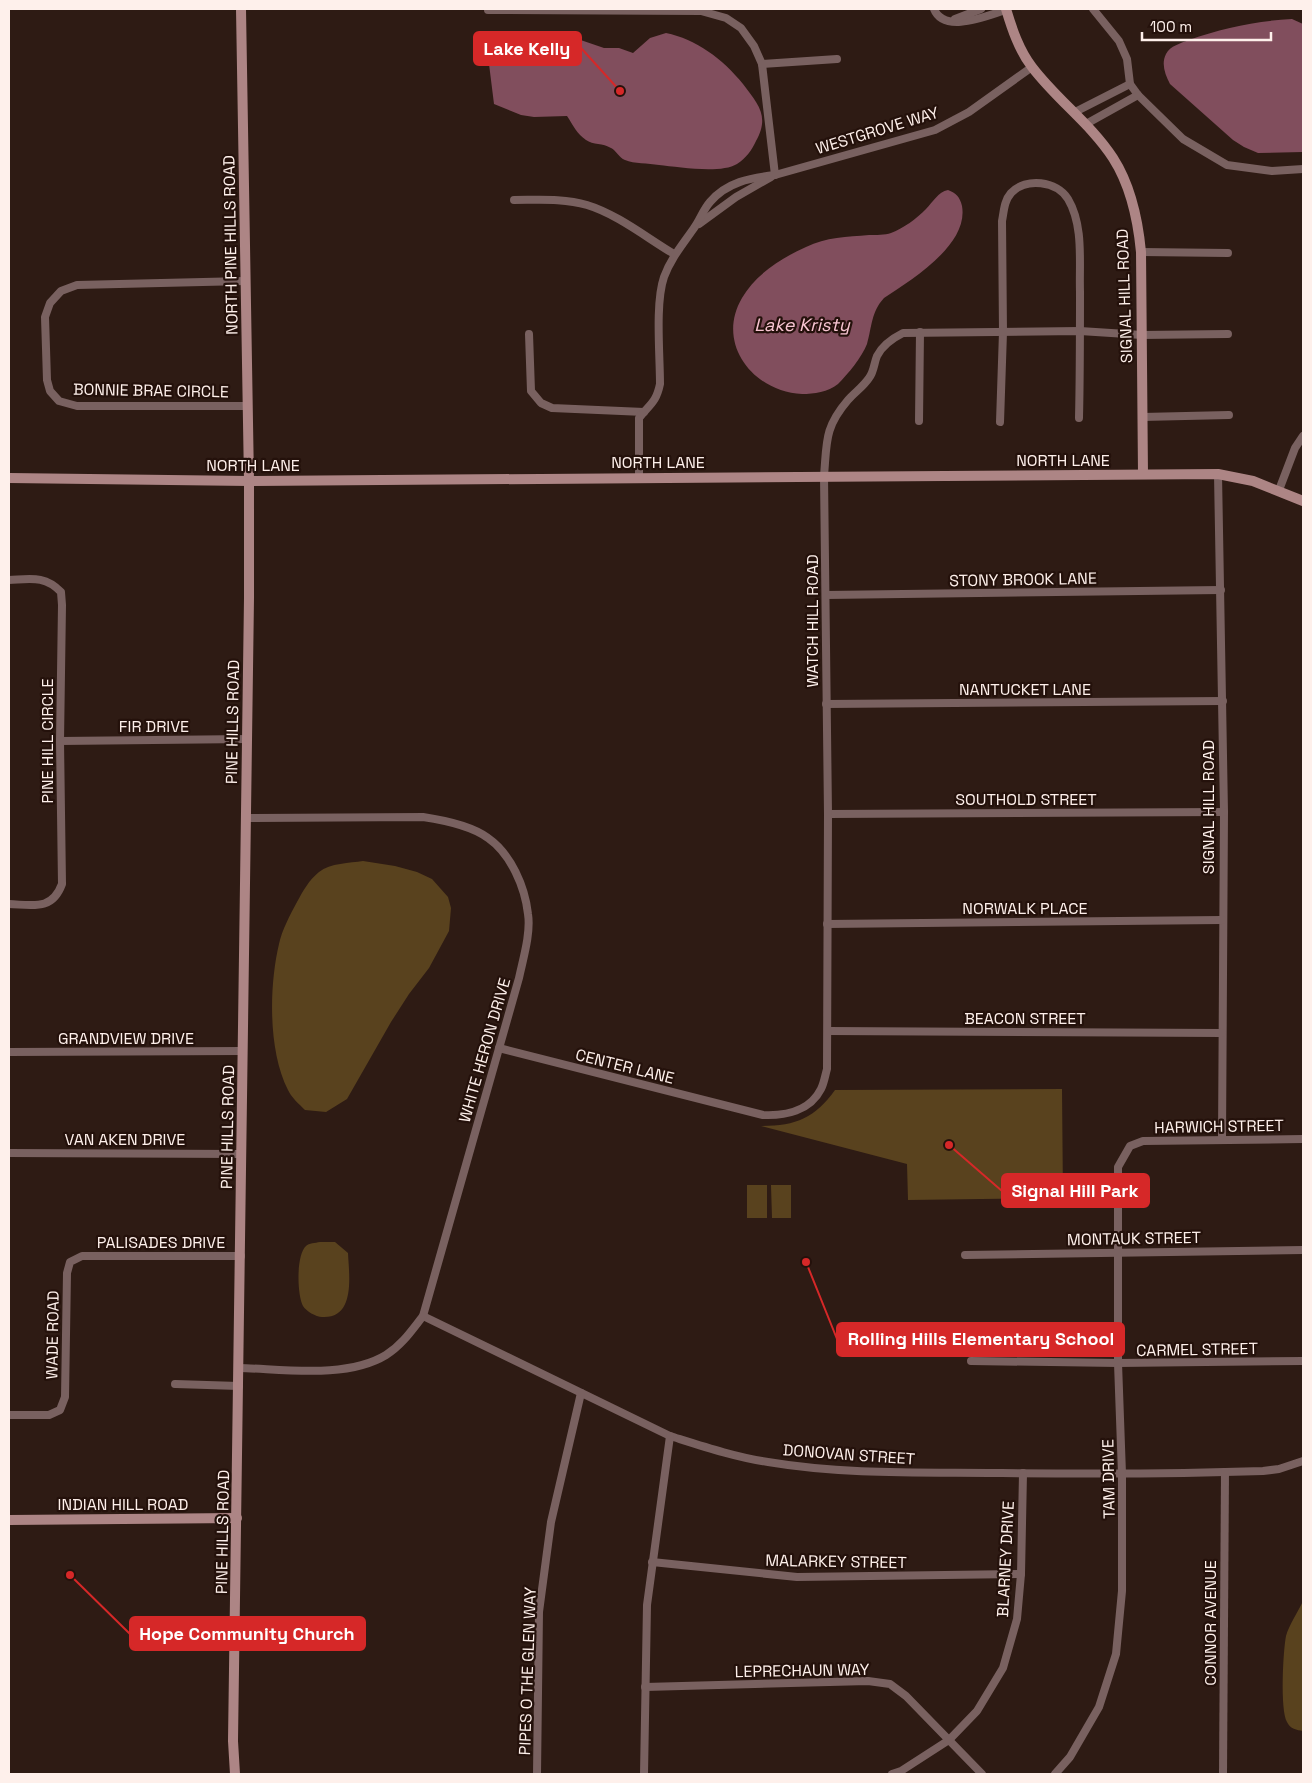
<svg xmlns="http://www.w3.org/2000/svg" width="1312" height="1783" font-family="'Space Grotesk',sans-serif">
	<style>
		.green { fill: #59421e }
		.water { fill: #814e5d }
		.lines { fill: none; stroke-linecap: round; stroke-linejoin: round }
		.street { stroke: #796160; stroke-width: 8 }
		.secondary { stroke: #ad8585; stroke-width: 10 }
		.labels { text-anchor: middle; stroke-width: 4.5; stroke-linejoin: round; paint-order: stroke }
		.street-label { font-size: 16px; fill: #fef0eb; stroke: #24110b }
		.water-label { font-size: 18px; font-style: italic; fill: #f8c5d2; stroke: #24110b }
		.leader { fill: none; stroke: #d62828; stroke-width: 2 }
		.callout-dot { fill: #d62828; stroke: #24110b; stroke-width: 2 }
		.callout { fill: #d62828; stroke: #d62828; stroke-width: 2 }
		.callout-label { font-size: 18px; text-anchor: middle; font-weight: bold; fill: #fff }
	</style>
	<rect width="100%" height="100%" fill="#2e1b14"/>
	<g class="green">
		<path d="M363 861 395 866 417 872 432 879 448 897 451 908 449 931 429 968 409 994 391 1022 347 1099 326 1112 305 1110C299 1104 291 1097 288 1090 268 1051 269 986 279 944 282 930 290 915 297 902 303 891 309 880 319 872 330 863 350 863 363 861Z"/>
		<path d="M1062 1089 1063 1198 908 1200 907 1164 761 1126C796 1126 815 1118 835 1090Z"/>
		<rect x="747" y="1185" width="20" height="33"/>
		<path d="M771 1185H791V1218H772Z"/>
		<path d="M320 1242H335L348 1253C349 1275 356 1319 322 1317 316 1317 306 1311 303 1306 297 1295 296 1255 306 1246 309 1243 315 1243 320 1242Z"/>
		<path d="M1303 1601V1731C1297 1730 1290 1729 1287 1722 1280 1710 1283 1651 1286 1636 1289 1625 1298 1612 1303 1601Z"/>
	</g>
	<g class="water">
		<path d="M1292 19 1303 24V152L1258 153 1244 147 1233 140 1170 84C1165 74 1161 64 1166 54 1170 46 1181 43 1189 40 1222 28 1256 21 1292 19Z"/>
		<path d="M666 33C696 39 723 59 743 84 758 104 770 116 756 141 752 150 746 158 737 164 721 174 678 167 659 165 648 163 634 164 625 160 619 158 616 150 611 148 603 143 593 145 586 140 577 134 573 125 567 116L534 117 521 115 494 104 489 64 516 42 534 35H566L604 48H619L633 53 650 38Z"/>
		<path d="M948 190C956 193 960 197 962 206 969 245 911 280 884 298 871 312 872 327 867 344 862 357 848 374 838 384 828 392 814 394 802 394 754 392 715 344 742 298 755 275 781 258 806 247 826 237 847 237 869 235 876 235 885 235 891 233 904 228 916 219 926 209 933 202 938 192 948 190Z"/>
	</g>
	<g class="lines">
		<g class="street">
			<path d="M934 9C944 34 986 16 1006 10"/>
			<path d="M1093 9 1119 41 1127 59 1130 84 1138 95 1183 139 1227 165 1272 171 1303 169"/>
			<path d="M488 10 701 11 726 18 741 28 754 46 762 64 775 175"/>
			<path d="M955 19 981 9"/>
			<path d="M762 64 837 59"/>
			<path d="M1075 112 1130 84"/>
			<path d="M1086 124 1138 95"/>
			<path d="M514 200C538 200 564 198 587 205 617 214 647 238 674 254"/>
			<path d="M699 224 736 197 771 177"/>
			<path d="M1141 252 1228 253"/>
			<path d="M245 281 77 285 61 291 50 303 45 317 47 380 50 391 59 401 77 406H248"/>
			<path d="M529 334 531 391 541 403 552 408 644 412"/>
			<path d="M1142 417 1229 415"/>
			<path d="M919 421 920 332"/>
			<path d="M1000 422 1003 332 1002 221C1004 211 1004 201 1011 193 1026 177 1057 181 1068 199 1084 226 1079 263 1080 292 1080 334 1080 376 1079 418"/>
			<path d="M1218 474 1224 812 1222 1140"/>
			<path d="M639 477V418C650 404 656 403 660 384 660 355 655 303 664 277 671 258 683 244 694 228 700 220 703 210 710 202 727 182 750 178 775 175L935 130 969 112 1032 67"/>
			<path d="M1279 490 1295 448 1303 436"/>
			<path d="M9 580C30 579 45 575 61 592L62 605 60 741 62 884C52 911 33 905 9 904"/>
			<path d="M826 595 1221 590"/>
			<path d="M826 704 1223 701"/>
			<path d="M60 741 248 739"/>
			<path d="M828 814 1224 812"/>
			<path d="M827 924 1222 920"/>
			<path d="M828 1031 1222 1033"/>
			<path d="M499 1048 763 1115C785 1116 810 1111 821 1089 824 1083 825 1076 827 1069L828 814 824 476C827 442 824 428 848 400 855 392 863 387 869 378 874 372 874 363 877 356 882 346 893 338 903 333L1080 331 1142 335 1228 334"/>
			<path d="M9 1052 243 1051"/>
			<path d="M9 1153 241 1154"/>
			<path d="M965 1255 1303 1250"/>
			<path d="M423 1316 670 1436C702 1446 735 1457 768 1462 845 1475 925 1472 1002 1473 1089 1474 1176 1474 1263 1471L1279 1469 1303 1461"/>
			<path d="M971 1361 1118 1363 1303 1361"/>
			<path d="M239 1368C283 1369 347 1379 386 1355 402 1345 412 1330 423 1316L519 978C523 959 531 933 528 914 525 887 511 854 488 838 472 826 443 820 423 817L246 818"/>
			<path d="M175 1384 239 1386"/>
			<path d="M9 1415H49L60 1410 65 1397 67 1273 70 1262 82 1256H241"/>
			<path d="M652 1562 797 1577 1021 1574"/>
			<path d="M645 1687 868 1681 890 1684 906 1696 982 1774"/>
			<path d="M537 1774 539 1612 551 1522 581 1393"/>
			<path d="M644 1774 647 1605 670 1436"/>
			<path d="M892 1774 901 1771 949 1740 977 1711 1003 1668 1017 1619 1021 1574 1023 1473"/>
			<path d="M1055 1774 1070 1757 1099 1707 1116 1654 1122 1591V1474L1118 1363V1167L1130 1146 1143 1141 1303 1139"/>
			<path d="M1223 1774 1225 1472"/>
		</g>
		<g class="secondary">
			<path d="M1006 9C1012 29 1019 50 1032 67 1057 100 1091 124 1113 158 1131 186 1138 220 1141 252L1143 474"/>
			<path d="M9 478 249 481 1218 474 1253 481 1303 501"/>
			<path d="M9 1520 237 1518"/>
			<path d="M235 1774 233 1741 249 598V481L241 9"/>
		</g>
	</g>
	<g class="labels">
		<g class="street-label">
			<text transform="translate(877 130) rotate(-17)" y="6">WESTGROVE WAY</text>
			<text transform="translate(230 245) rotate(-91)" y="6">NORTH PINE HILLS ROAD</text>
			<text transform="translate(1124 296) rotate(-92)" y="6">SIGNAL HILL ROAD</text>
			<text transform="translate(151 390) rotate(1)" y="6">BONNIE BRAE CIRCLE</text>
			<text x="1063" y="466">NORTH LANE</text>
			<text x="658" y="468">NORTH LANE</text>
			<text x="253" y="471">NORTH LANE</text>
			<text transform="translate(1023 579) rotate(-1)" y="6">STONY BROOK LANE</text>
			<text transform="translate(812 621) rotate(-90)" y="6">WATCH HILL ROAD</text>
			<text x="1025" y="695">NANTUCKET LANE</text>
			<text transform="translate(232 722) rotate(-89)" y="6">PINE HILLS ROAD</text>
			<text x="154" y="732">FIR DRIVE</text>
			<text transform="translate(47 741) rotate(-90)" y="6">PINE HILL CIRCLE</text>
			<text x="1026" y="805">SOUTHOLD STREET</text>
			<text transform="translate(1208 807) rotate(-90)" y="6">SIGNAL HILL ROAD</text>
			<text x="1025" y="914">NORWALK PLACE</text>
			<text x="1025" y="1024">BEACON STREET</text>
			<text x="126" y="1044">GRANDVIEW DRIVE</text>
			<text transform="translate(484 1050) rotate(-74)" y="6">WHITE HERON DRIVE</text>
			<text transform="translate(625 1066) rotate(14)" y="6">CENTER LANE</text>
			<text transform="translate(1219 1126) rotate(-1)" y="6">HARWICH STREET</text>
			<text transform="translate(227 1127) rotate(-89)" y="6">PINE HILLS ROAD</text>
			<text x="125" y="1145">VAN AKEN DRIVE</text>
			<text transform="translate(1134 1238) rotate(-1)" y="6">MONTAUK STREET</text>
			<text x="161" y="1248">PALISADES DRIVE</text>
			<text transform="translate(52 1335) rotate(-89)" y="6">WADE ROAD</text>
			<text transform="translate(1197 1349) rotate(-1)" y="6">CARMEL STREET</text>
			<text transform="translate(849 1454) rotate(4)" y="6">DONOVAN STREET</text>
			<text transform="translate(1108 1479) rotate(-91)" y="6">TAM DRIVE</text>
			<text x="123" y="1510">INDIAN HILL ROAD</text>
			<text transform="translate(222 1532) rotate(-89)" y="6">PINE HILLS ROAD</text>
			<text transform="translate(1005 1559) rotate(-87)" y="6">BLARNEY DRIVE</text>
			<text transform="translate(836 1561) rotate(1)" y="6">MALARKEY STREET</text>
			<text transform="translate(1210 1623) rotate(-90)" y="6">CONNOR AVENUE</text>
			<text transform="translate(802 1670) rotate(-1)" y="6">LEPRECHAUN WAY</text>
			<text transform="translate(527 1671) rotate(-88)" y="6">PIPES O THE GLEN WAY</text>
		</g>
		<g class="water-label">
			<text x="802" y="331">Lake Kristy</text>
		</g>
	</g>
	<path class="leader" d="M620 91L581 48M949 1145L1002 1191M806 1262L837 1339M70 1575L130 1634"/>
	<g class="callout-dot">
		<circle cx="620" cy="91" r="5"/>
		<circle cx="949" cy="1145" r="5"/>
		<circle cx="806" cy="1262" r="5"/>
		<circle cx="70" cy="1575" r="5"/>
	</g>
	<g class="callout">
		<rect x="474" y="32" width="107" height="33" rx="5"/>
		<rect x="1002" y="1174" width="147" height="33" rx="5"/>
		<rect x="837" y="1323" width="287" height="33" rx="5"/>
		<rect x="130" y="1617" width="235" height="33" rx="5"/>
	</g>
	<g class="callout-label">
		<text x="527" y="55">Lake Kelly</text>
		<text x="1075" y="1197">Signal Hill Park</text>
		<text x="981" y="1345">Rolling Hills Elementary School</text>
		<text x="247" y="1640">Hope Community Church</text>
	</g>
	<rect width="1312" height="1783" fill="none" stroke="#fef0eb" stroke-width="20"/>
	<path d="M1142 32v8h129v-8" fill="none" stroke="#fef0eb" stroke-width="2.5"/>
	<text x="1150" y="32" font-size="15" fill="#fef0eb" stroke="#24110b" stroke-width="4" paint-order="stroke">100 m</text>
</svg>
